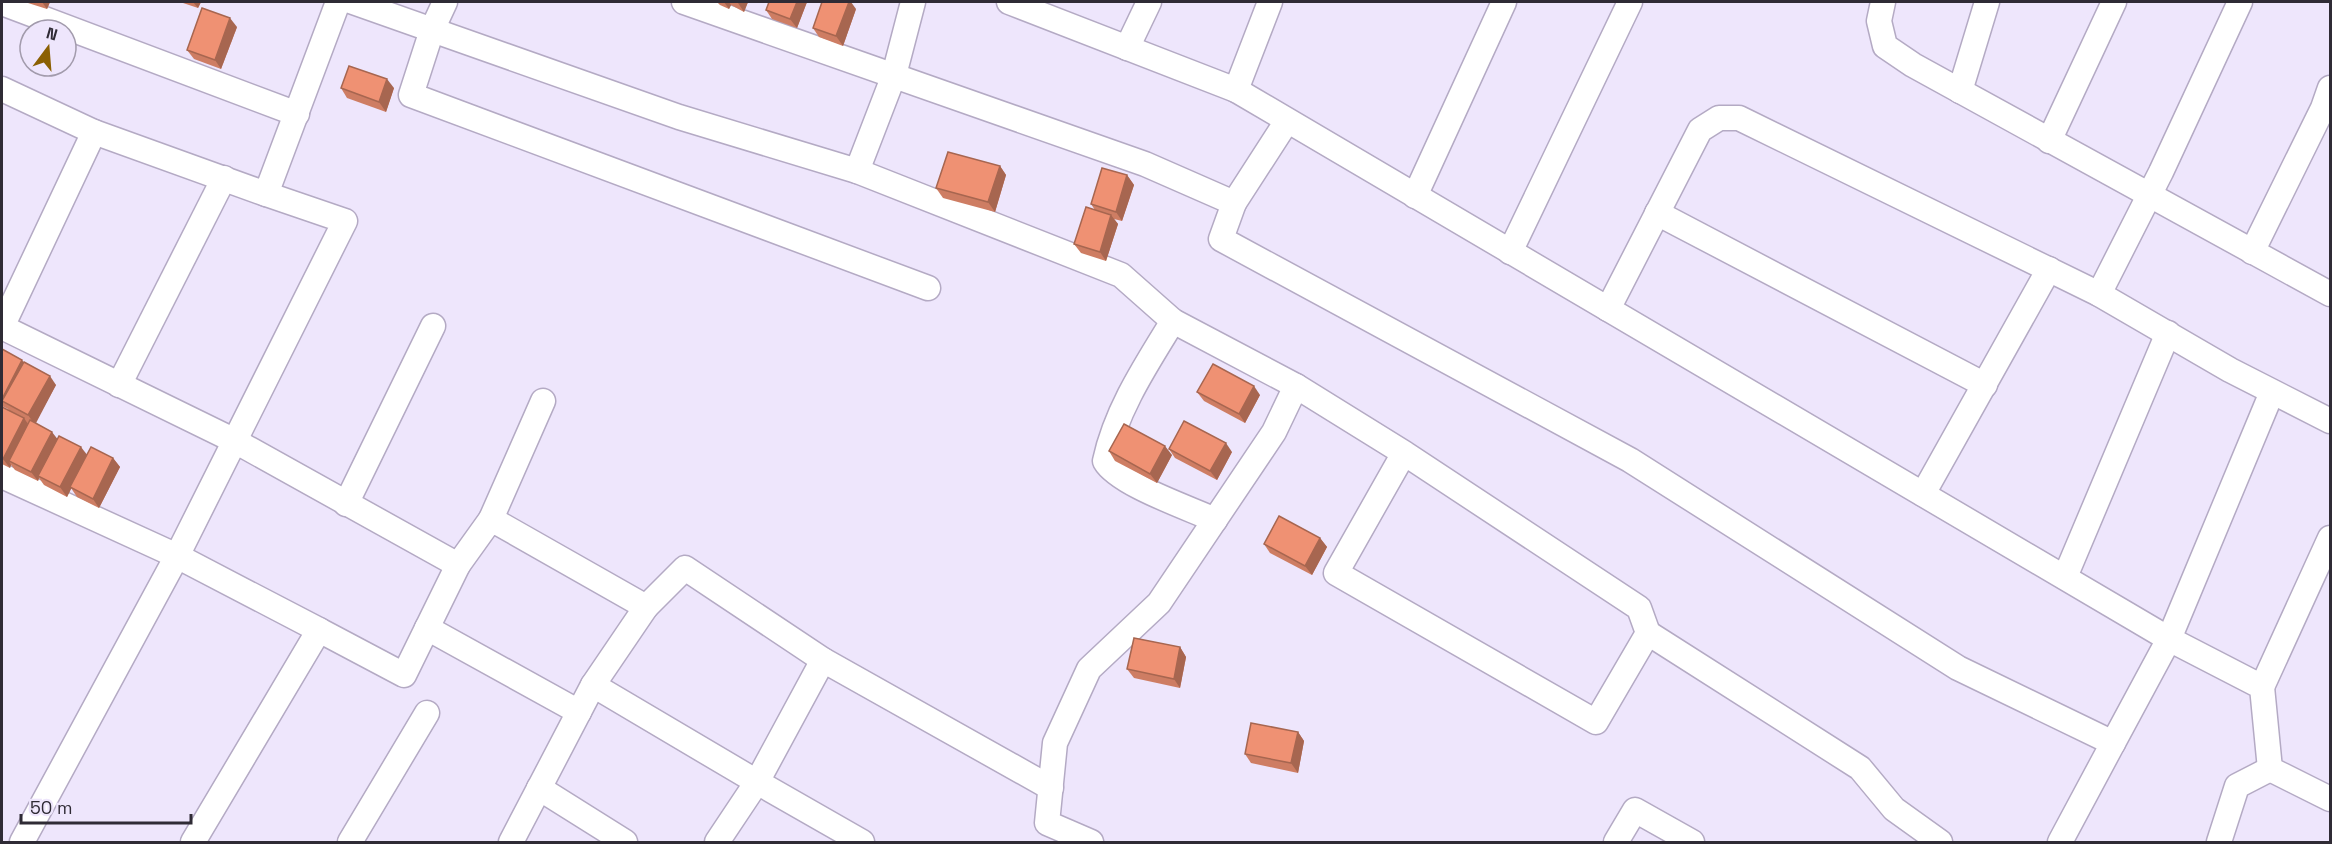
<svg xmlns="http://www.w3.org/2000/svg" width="2332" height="844" font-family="'Space Grotesk',sans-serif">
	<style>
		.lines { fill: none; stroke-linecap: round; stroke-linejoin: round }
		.minor-casing { stroke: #b4aac4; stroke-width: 27 }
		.minor { stroke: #fff; stroke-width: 24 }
		.wall { fill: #ce7d63 }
		.shaded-wall { fill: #a76650 }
		.building { fill: #ef9173; stroke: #a76650; stroke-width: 1.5 }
	</style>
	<rect width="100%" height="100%" fill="#eee6fc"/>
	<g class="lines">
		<defs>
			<g id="minor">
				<path d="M353 2 679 117 857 171 894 75 913 2"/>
				<path d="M445 2 432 30 411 95 928 288"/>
				<path d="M684 2 1145 164 1234 203 1287 121"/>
				<path d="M1009 2 1236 90 1270 2"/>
				<path d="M1883 2 1879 21 1885 46 1913 65 2330 294"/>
				<path d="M2 3 297 114"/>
				<path d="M1127 48 1149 2"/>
				<path d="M2 89 94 132 266 194 338 2"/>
				<path d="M1236 90 2169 639 2262 687 2270 769 2330 799"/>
				<path d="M1960 91 1987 2"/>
				<path d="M2049 141 2114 2"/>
				<path d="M857 171 1121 275 1173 321 1296 386 1274 432 1159 603 1089 669 1055 743 1047 823 1091 842"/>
				<path d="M1415 196 1504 2"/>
				<path d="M1234 203 1221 239 1630 460 1958 668 2113 743 2060 842"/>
				<path d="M1657 213 1985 385"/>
				<path d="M1510 252 1630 2"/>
				<path d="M2252 252 2323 108 2330 88"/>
				<path d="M2099 294 2161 172 2240 2"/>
				<path d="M1608 309 1700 130 1719 118H1739L2099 294 2230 370 2330 421"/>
				<path d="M1173 321C1146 365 1116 410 1105 461 1118 484 1189 508 1215 520"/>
				<path d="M2 327 235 441 458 565 404 675 319 630 193 842"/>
				<path d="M2 327 94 132"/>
				<path d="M119 385 224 178"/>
				<path d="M1296 386 1404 453 1639 608 1648 633 1596 722 1336 573 1404 453"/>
				<path d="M2 476 177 556 345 221 266 194"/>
				<path d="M1923 494 2049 269"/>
				<path d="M346 504 433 326"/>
				<path d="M491 519 543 401"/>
				<path d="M458 565 491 519 646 607 685 568 823 660 1051 788"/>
				<path d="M2065 577 2168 333"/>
				<path d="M427 628 579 712"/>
				<path d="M1648 633 1860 768 1894 809 1940 842"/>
				<path d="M823 660 757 782 862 842"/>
				<path d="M593 685 757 782 717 842"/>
				<path d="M2262 687 2330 538"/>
				<path d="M2113 743 2169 639 2272 392"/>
				<path d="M539 788 625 842"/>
				<path d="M22 842 177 556 319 630"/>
				<path d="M350 842 427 713"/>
				<path d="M511 842 593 685 646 607"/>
				<path d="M1616 842 1635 810 1692 842"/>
				<path d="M2219 842 2237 786 2270 769"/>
			</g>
		</defs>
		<use href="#minor" class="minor-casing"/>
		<use href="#minor" class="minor"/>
	</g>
	<g class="wall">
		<path d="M27 2H50L47 9 28 3Z"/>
		<path d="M180 2H201L198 8Z"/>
		<path d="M717 2H748L744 12 731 5 729 9 720 5Z"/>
		<path d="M769 2H807L797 28 772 19 766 10Z"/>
		<path d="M856 9 843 46 819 37 813 28Z"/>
		<path d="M237 27 221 69 194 59 187 50Z"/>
		<path d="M341 88H394L386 112 347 98Z"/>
		<path d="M1000 166 1006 175 995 212 943 198 936 188Z"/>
		<path d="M1127 175 1134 185 1122 221 1114 219 1118 224 1106 261 1081 253 1074 244 1095 210 1091 204Z"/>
		<path d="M2 349 23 362 56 385 35 423 57 439 87 455 113 458 120 467 99 508 77 497 71 488 67 497 44 485 39 478 38 481 15 470 11 465 10 468 2 464V407L9 411 8 409 2 406Z"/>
		<path d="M1197 392 1260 395 1245 423 1204 401Z"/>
		<path d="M1169 449 1232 452 1217 480 1175 458Z"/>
		<path d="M1109 451 1172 455 1157 483 1115 461Z"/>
		<path d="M1320 538 1327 547 1312 575 1270 553 1264 544Z"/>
		<path d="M1180 647 1186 657 1180 688 1134 678 1127 669Z"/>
		<path d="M1298 732 1304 741 1298 773 1251 763 1245 754Z"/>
	</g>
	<g class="shaded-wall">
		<path d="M42 2H50L47 9Z"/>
		<path d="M193 2H201L198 8Z"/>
		<path d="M724 2H729L731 5 729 9Z"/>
		<path d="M738 2H748L744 12 738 3Z"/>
		<path d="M797 2H807L797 28 790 19Z"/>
		<path d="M849 2H851L856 9 843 46 836 36Z"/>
		<path d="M230 18 237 27 221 69 215 60Z"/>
		<path d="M387 79 394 88 386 112 379 102Z"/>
		<path d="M1000 166 1006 175 995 212 988 202Z"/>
		<path d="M1127 175 1134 185 1122 221 1116 212Z"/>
		<path d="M1111 215 1118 224 1106 261 1100 252Z"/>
		<path d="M22 360 28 369 2 401 7 409 2 401V399Z"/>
		<path d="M50 376 56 385 35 425 28 415Z"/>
		<path d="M1254 386 1260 395 1245 423 1239 414Z"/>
		<path d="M24 418 30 427 9 461 11 465 10 468 3 459Z"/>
		<path d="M52 432 59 441 38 476 39 478 38 481 31 472Z"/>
		<path d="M1226 443 1232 452 1217 480 1210 471Z"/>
		<path d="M1165 446 1172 455 1157 483 1150 474Z"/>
		<path d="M81 447 88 456 67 497 60 487Z"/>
		<path d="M113 458 120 467 99 508 93 499Z"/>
		<path d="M1320 538 1327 547 1312 575 1305 566Z"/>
		<path d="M1180 647 1186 657 1180 688 1174 679Z"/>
		<path d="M1298 732 1304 741 1298 773 1291 763Z"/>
	</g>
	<g class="building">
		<path d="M769 2H797L790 19 766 10Z"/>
		<path d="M822 2H849L836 36 813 28Z"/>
		<path d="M202 8 230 18 215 60 187 50Z"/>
		<path d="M349 66 387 79 379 102 341 88Z"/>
		<path d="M948 152 1000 166 988 202 936 188Z"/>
		<path d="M1102 168 1127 175 1116 212 1091 204Z"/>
		<path d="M1086 207 1111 215 1100 252 1074 244Z"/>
		<path d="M2 349 22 360 2 399Z"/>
		<path d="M24 362 50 376 28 415 2 401Z"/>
		<path d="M1213 364 1254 386 1239 414 1197 392Z"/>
		<path d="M2 407 24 418 3 459 2 458Z"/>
		<path d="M30 420 52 432 31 472 9 461Z"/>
		<path d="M1184 421 1226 443 1210 471 1169 449Z"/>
		<path d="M1124 424 1165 446 1150 474 1109 451Z"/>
		<path d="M59 436 81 447 60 487 38 476Z"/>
		<path d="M91 447 113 458 93 499 70 487Z"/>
		<path d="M1279 516 1320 538 1305 566 1264 544Z"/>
		<path d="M1134 638 1180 647 1174 679 1127 669Z"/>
		<path d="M1251 723 1298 732 1291 763 1245 754Z"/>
	</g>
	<rect width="2332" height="844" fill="none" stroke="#2f2b35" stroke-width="6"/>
	<g transform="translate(48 48) rotate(16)"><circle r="28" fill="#eee6fc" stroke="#a29bac" stroke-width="1.5"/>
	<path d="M0-4.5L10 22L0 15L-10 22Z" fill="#8b6003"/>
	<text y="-9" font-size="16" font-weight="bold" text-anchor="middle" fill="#2f2b35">N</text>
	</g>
	<path d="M21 814v9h170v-9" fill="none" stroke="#2f2b35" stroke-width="3"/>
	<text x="30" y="814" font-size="18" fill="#2f2b35" stroke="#eee6fc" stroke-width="4.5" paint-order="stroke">50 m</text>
</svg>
